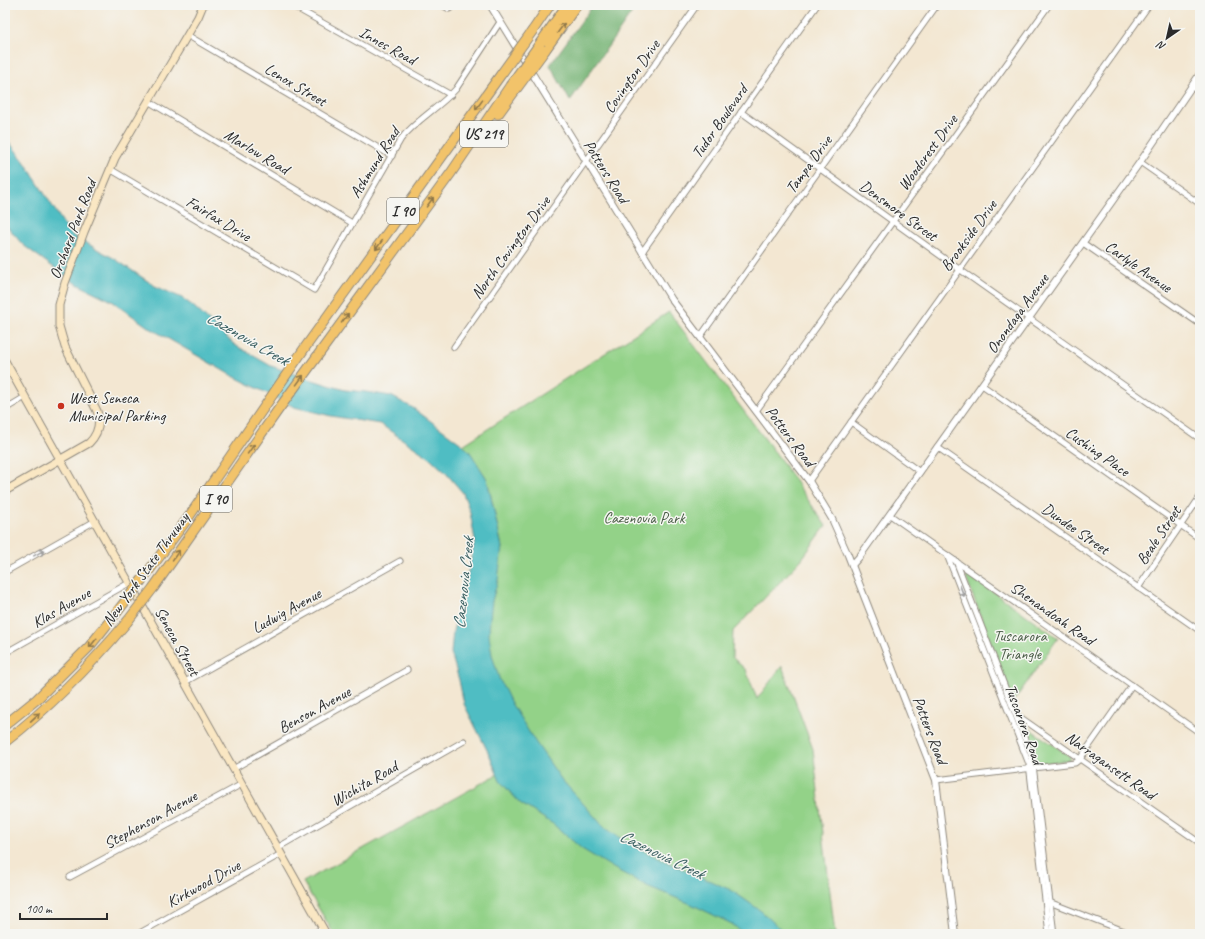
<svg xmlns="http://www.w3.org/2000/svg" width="1205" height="939" font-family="Caveat,sans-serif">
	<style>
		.green { fill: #93d288; stroke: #5f7e5a }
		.forest { fill: #76b474; stroke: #507050 }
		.water { fill: #4fbdc3; stroke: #3d7477 }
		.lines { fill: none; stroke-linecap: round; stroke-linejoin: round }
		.minor-casing { stroke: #8f897e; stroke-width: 7 }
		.tertiary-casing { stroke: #8f897e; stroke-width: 8 }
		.secondary-casing { stroke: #8f897e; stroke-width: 9 }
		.motorway-casing { stroke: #8f897e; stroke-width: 11 }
		.minor { stroke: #fff; stroke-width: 5 }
		.tertiary { stroke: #fff; stroke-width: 6 }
		.secondary { stroke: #fae7c3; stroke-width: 7 }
		.motorway { stroke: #f2c36a; stroke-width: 9 }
		.motorway-bridge-casing { stroke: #8f897e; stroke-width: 11; stroke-linecap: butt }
		.motorway-bridge { stroke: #f2c36a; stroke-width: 9 }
		.oneway { stroke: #8e774a }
		.oneway2 { stroke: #a0a0a0 }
		.poi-dot { fill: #c8321e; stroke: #f6f6f2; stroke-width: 1.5 }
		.labels { text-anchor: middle; stroke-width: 3; stroke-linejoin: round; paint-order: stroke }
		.shield { fill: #f6f6f2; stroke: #686867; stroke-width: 1 }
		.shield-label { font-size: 15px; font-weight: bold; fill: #2b2b2b }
		.street-label { font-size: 16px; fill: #2b2b2b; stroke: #f6f6f2 }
		.poi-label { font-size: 16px; fill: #2b2b2b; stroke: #f6f6f2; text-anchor: start }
		.park-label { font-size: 16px; fill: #4a5d47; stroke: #f6f6f2 }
		.water-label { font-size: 17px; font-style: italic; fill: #385e60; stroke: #f6f6f2 }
	</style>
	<rect width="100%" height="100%" fill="#f6f6f2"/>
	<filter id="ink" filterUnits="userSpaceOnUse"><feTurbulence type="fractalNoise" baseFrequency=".025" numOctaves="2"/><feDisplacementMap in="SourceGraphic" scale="8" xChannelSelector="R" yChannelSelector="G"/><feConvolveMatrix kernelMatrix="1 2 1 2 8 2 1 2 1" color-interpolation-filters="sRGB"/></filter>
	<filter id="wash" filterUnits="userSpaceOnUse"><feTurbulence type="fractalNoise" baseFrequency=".012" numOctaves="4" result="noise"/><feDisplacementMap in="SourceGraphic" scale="16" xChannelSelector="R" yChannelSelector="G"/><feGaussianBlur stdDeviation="0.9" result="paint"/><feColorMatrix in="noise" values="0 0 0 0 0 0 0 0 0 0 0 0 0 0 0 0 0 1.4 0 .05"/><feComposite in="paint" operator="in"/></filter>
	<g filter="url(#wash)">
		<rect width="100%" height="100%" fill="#f3e7d2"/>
		<g class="green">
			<path d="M669 312 780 459 826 526 801 560 733 631 732 657 746 670 757 699 782 666 813 749 835 934H334L303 882 509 768 483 630 502 547 487 479 470 453 463 445Z"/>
			<path d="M967 575H970L1058 638 1016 698 1013 700 966 578Z"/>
			<path d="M1026 728H1028L1070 756V760L1037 764 1025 730Z"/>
		</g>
		<path class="forest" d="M593 5H637L570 101 550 65Z"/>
		<path class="water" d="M5 137 24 161 70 234 115 259 155 286 182 298 193 306 235 345 271 366 309 379 345 390 366 392 391 396 413 408 463 445 470 452 487 479 502 547 498 580 492 601 490 618 489 635 492 655 499 678 511 703 534 740 561 779 604 827 629 844 671 864 731 890 761 911 786 934H744L732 924 691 904 647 886 615 869 582 849 553 824 520 803 500 781 490 756 464 704 459 680 451 653 453 631 462 599 475 540 470 512 463 493 445 472 430 458 380 424 331 416 294 407 229 374 148 327 112 301 75 283 23 245 5 224Z"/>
	</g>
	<g filter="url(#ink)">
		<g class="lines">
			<defs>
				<g id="minor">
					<path d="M291 5 451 95"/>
					<path d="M442 5 449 9 455 5"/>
					<path d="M187 35 392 156"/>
					<path d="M1191 86 1200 92"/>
					<path d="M148 101 352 223"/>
					<path d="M741 112 959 269 1200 439"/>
					<path d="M1140 162 1200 204"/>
					<path d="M110 169 314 290 401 139C417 119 439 108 456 89L500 22"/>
					<path d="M1083 243 1200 324"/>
					<path d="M642 252 817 5"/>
					<path d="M700 337 937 5"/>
					<path d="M454 347 697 5"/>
					<path d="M982 385 1200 539"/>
					<path d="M5 409 25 397"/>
					<path d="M756 411 1049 5"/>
					<path d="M851 422 920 472"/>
					<path d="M937 447 1200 631"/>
					<path d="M809 481 1149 5"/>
					<path d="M890 515 1200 733"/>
					<path d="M947 555 1029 764 1049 934"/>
					<path d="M956 561 1032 757 1054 934"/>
					<path d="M5 572 95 521"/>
					<path d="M1138 588 1200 497"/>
					<path d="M5 653 129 583"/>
					<path d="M185 682 400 561"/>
					<path d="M1017 715 1200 843"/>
					<path d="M233 769 407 670"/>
					<path d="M936 780 1075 763 1080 759 1132 685"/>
					<path d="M277 848 464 741"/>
					<path d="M70 877 242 784"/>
					<path d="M1049 902 1132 934"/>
					<path d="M138 934 281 854"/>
					<path d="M313 934 323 928"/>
				</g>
				<g id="tertiary">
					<path d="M490 5 672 300 809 481 832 519 848 555 936 780 955 934"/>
					<path d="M852 565 860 556 1140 162 1200 74"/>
				</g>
				<g id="secondary">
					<path d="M5 361 326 934"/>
					<path d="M5 491 89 443C98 434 101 424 97 411L65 347 59 326V305L65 283 84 232 115 158 198 17 203 5"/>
				</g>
				<g id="motorway">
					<path d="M533 30 550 5"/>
					<path d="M541 42 567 5"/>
					<path d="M545 50 577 5"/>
					<path d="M498 114 514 92"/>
					<path d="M145 576 188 518 304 349 502 73"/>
					<path d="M154 587 278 410 451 173 510 86"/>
					<path d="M5 725 37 699 89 647 117 612"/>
					<path d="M5 742C50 707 90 666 127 622"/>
				</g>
			</defs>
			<use href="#minor" class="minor-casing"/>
			<use href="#tertiary" class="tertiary-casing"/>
			<use href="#secondary" class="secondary-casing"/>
			<use href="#motorway" class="motorway-casing"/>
			<use href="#minor" class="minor"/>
			<use href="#tertiary" class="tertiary"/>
			<use href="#secondary" class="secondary"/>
			<use href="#motorway" class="motorway"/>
			<defs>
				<g id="motorway-bridge">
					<path d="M502 73 533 30"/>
					<path d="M510 86 541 42"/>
					<path d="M514 92 545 50"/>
					<path d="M117 612 145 576"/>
					<path d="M127 622 154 587"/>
				</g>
			</defs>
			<use href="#motorway-bridge" class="motorway-bridge-casing"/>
			<use href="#motorway-bridge" class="motorway-bridge"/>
		</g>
		<defs><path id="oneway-shaft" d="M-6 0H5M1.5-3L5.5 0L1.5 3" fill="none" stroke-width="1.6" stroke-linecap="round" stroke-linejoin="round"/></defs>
		<g class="oneway">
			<use href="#oneway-shaft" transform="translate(561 28) rotate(-54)"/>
			<use href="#oneway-shaft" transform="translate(479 105) rotate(126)"/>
			<use href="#oneway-shaft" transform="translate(430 202) rotate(-54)"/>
			<use href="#oneway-shaft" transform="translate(379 245) rotate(126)"/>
			<use href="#oneway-shaft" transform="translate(345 318) rotate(-54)"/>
			<use href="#oneway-shaft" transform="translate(300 380) rotate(-54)"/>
			<use href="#oneway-shaft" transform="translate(251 449) rotate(-55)"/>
			<use href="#oneway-shaft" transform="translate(176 555) rotate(-55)"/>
			<use href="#oneway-shaft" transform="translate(93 643) rotate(129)"/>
			<use href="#oneway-shaft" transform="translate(35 717) rotate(-43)"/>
		</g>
		<g class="oneway2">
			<use href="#oneway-shaft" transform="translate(39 553) rotate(-29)"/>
			<use href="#oneway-shaft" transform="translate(962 591) rotate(69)"/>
		</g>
	</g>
	<circle class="poi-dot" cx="61" cy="406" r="4"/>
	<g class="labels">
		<g class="shield">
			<rect x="460" y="121" width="48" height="26" rx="3"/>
			<rect x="387" y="198" width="32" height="26" rx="3"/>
			<rect x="200" y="486" width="32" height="26" rx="3"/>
		</g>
		<g class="shield-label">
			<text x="484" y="139">US 219</text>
			<text x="403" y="216">I 90</text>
			<text x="216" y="504">I 90</text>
		</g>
		<g class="street-label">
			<text transform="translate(388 45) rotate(29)" y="6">Innes Road</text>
			<text transform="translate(631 76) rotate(-55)" y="6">Covington Drive</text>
			<text transform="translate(296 84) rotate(31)" y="6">Lenox Street</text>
			<text transform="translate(719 121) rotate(-55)" y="6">Tudor Boulevard</text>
			<text transform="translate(257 151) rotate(31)" y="6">Marlow Road</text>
			<text transform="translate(927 152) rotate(-54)" y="6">Woodcrest Drive</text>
			<text transform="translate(374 162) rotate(-58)" y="6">Ashmund Road</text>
			<text transform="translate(808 164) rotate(-54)" y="6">Tampa Drive</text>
			<text transform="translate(607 171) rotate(58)" y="6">Potters Road</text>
			<text transform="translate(899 210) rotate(36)" y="6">Densmore Street</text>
			<text transform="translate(219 218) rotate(31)" y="6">Fairfax Drive</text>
			<text transform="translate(72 229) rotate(-69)" y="6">Orchard Park Road</text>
			<text transform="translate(968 235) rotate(-54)" y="6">Brookside Drive</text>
			<text transform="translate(510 247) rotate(-54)" y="6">North Covington Drive</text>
			<text transform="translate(1139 266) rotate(35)" y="6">Carlyle Avenue</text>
			<text transform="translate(1017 313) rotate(-54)" y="6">Onondaga Avenue</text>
			<text transform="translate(791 436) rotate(53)" y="6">Potters Road</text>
			<text transform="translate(1098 451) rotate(35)" y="6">Cushing Place</text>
			<text transform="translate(1076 528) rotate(35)" y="6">Dundee Street</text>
			<text transform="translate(1158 535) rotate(-56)" y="6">Beale Street</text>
			<text transform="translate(145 569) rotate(-54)" y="6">New York State Thruway</text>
			<text transform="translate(61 607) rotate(-30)" y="6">Klas Avenue</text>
			<text transform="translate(286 610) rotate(-29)" y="6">Ludwig Avenue</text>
			<text transform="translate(1053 613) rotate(35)" y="6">Shenandoah Road</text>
			<text transform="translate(178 641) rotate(61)" y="6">Seneca Street</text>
			<text transform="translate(314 709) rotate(-29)" y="6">Benson Avenue</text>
			<text transform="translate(1025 724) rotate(70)" y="6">Tuscarora Road</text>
			<text transform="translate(931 730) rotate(69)" y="6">Potters Road</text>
			<text transform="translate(1111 765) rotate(35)" y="6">Narragansett Road</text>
			<text transform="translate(364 783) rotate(-30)" y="6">Wichita Road</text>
			<text transform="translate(150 819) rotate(-29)" y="6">Stephenson Avenue</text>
			<text transform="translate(203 883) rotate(-29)" y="6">Kirkwood Drive</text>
		</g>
		<g class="poi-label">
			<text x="69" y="403">West Seneca<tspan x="69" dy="18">Municipal Parking</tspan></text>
		</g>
		<g class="park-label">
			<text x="644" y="523">Cazenovia Park</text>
			<text x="1020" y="641">Tuscarora<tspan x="1020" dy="18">Triangle</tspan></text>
		</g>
		<g class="water-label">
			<text transform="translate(248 338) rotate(30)" y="6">Cazenovia Creek</text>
			<text transform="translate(463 583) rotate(-84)" y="6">Cazenovia Creek</text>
			<text transform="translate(662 854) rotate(26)" y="6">Cazenovia Creek</text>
		</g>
	</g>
	<rect width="1205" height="939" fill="none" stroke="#f6f6f2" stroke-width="20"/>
	<g transform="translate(1167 38) rotate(214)" stroke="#f6f6f2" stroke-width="3" paint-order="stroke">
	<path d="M0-3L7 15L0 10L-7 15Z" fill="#2b2b2b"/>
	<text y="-6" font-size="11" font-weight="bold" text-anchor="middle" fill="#2b2b2b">N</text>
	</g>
	<path d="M20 913v6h87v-6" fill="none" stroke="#2b2b2b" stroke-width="2"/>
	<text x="26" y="913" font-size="12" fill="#2b2b2b" stroke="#f6f6f2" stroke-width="3" paint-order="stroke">100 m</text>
</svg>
